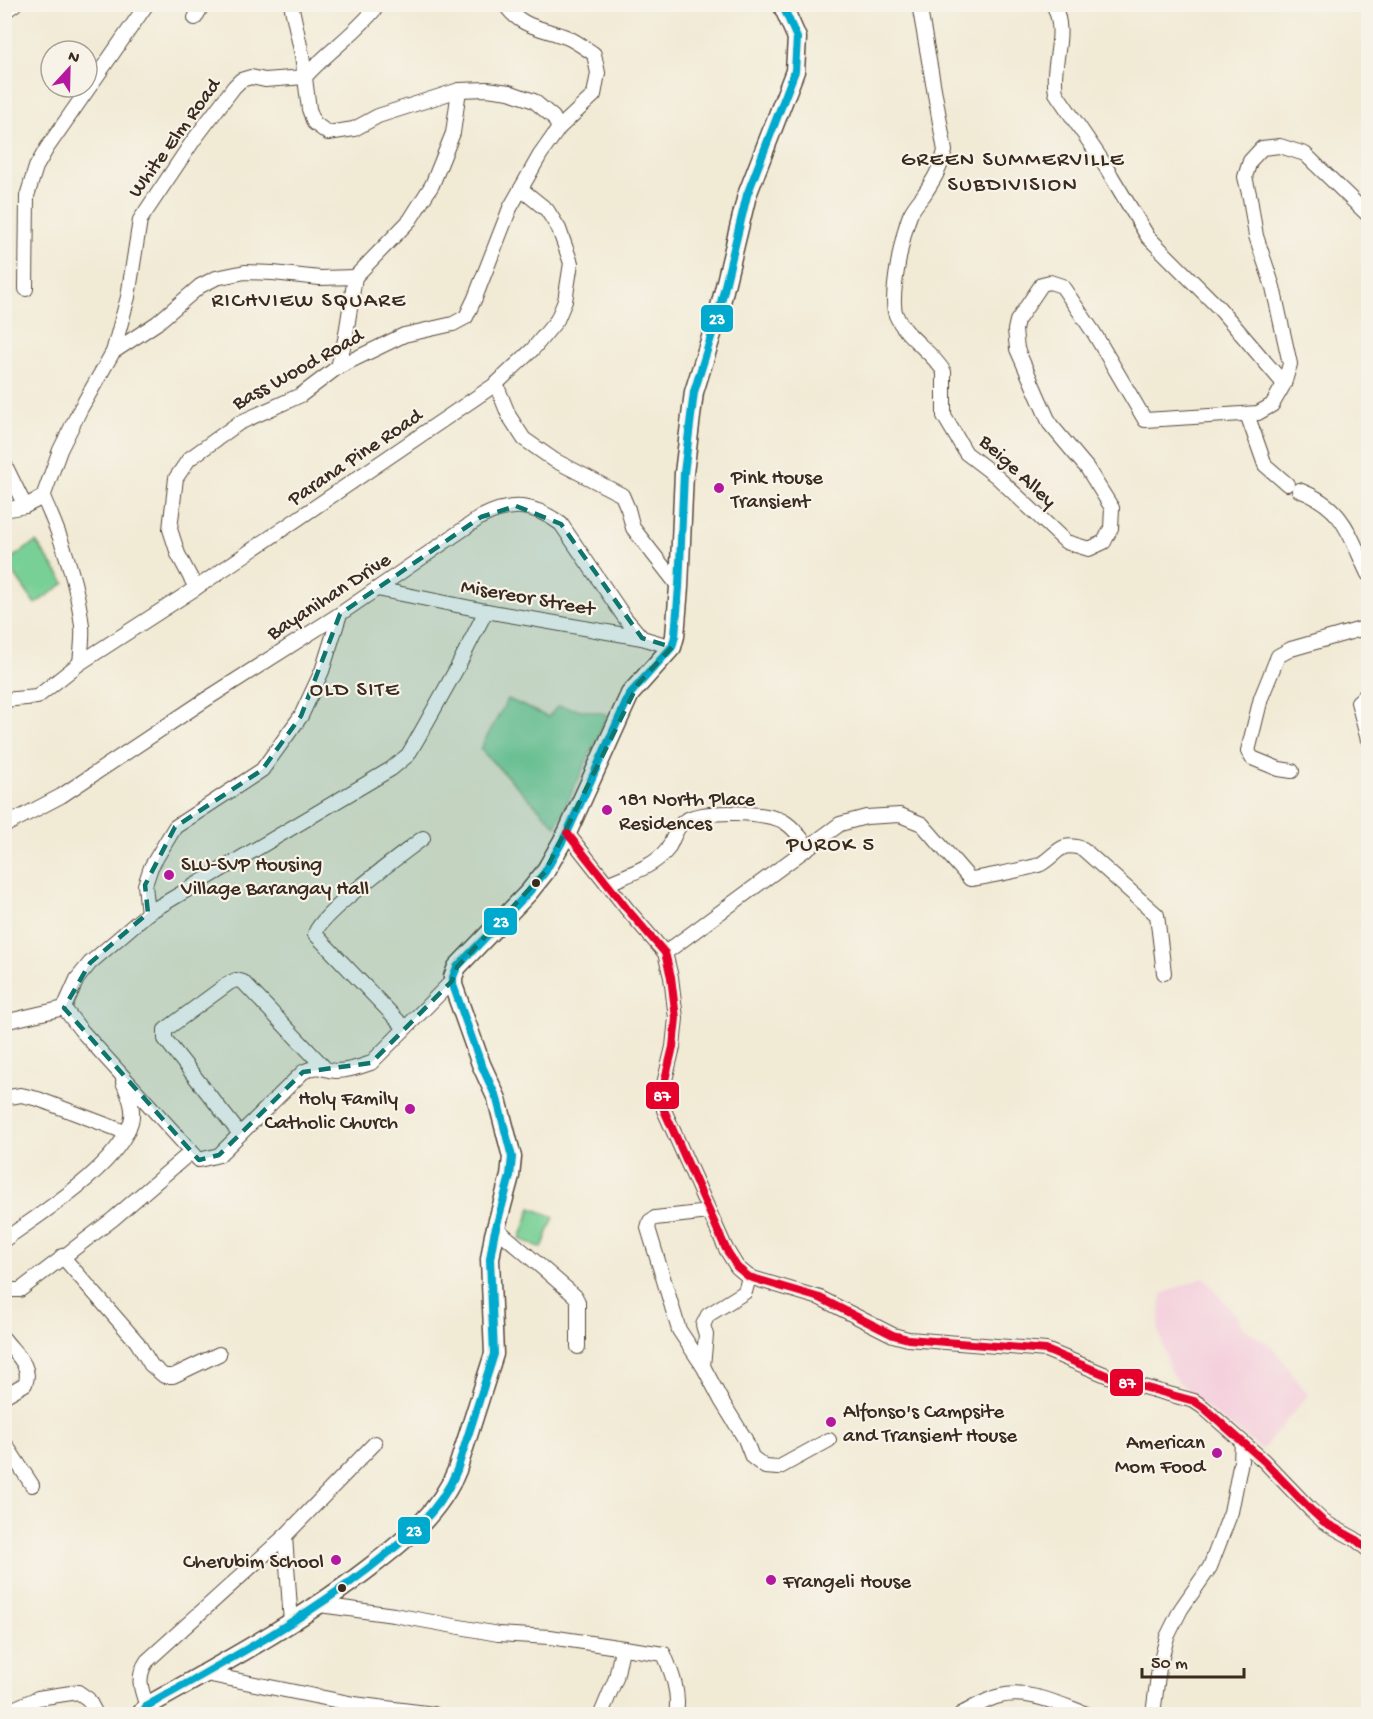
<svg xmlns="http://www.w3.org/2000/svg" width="1373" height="1719" font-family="'Gochi Hand',sans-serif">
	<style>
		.built { fill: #f4cfdd }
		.green { fill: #78d096; stroke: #5a7d5a; stroke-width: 1.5 }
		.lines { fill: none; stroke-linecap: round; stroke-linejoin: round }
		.street-casing { stroke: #564739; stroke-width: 16 }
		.secondary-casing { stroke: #564739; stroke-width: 21 }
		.street { stroke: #fff; stroke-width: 14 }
		.secondary { stroke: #fff; stroke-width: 18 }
		.bus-1-casing { stroke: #f7f3e8; stroke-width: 12 }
		.bus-2-casing { stroke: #f7f3e8; stroke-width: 12 }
		.bus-1 { stroke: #00a9ce; stroke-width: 8 }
		.bus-2 { stroke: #e4002b; stroke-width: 8 }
		.marked { fill: #0f766e; fill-opacity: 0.2; stroke: #0f766e; stroke-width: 4.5; stroke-dasharray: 12 8; stroke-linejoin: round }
		.poi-dot { fill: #b5179e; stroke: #f7f3e8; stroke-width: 2 }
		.bus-dot { fill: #3b2a1e; stroke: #f7f3e8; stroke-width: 2 }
		.labels { text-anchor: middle; stroke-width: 4.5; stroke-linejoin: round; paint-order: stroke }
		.street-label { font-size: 21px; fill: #3b2a1e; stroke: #f7f3e8 }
		.poi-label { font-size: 21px; fill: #3b2a1e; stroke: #f7f3e8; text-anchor: start }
		.neighbourhood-label { font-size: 22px; letter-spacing: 1.5px; fill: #3b2a1e; stroke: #f7f3e8 }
		.line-badge { stroke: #f7f3e8; stroke-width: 2 }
		.badge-label { font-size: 16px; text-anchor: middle; font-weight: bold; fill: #fff }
	</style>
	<rect width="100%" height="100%" fill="#f7f3e8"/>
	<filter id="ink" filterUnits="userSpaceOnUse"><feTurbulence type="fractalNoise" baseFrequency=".0167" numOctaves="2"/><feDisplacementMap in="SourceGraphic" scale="12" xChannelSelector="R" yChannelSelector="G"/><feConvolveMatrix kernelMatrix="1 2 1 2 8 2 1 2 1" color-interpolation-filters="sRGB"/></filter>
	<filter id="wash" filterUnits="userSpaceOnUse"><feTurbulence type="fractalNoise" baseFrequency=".008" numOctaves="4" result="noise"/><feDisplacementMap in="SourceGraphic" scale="24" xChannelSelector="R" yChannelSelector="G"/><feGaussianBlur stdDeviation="1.35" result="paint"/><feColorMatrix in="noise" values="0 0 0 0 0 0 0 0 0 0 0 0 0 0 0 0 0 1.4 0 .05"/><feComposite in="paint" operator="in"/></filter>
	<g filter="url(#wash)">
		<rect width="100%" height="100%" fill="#f1ead5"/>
		<path class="built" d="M1204 1277 1237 1317 1243 1328 1272 1346 1308 1395 1262 1450 1199 1402 1171 1374 1158 1329 1162 1294Z"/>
		<g class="green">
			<path d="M36 542 65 583 35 604 6 562Z"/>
			<path d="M508 699 548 717 558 706 607 714 594 746 556 826 480 749Z"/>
			<path d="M531 1208 554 1217 542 1248 520 1239Z"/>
		</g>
	</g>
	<g filter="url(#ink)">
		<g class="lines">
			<defs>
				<g id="street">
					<path d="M291 4 302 55 309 109 314 123 328 133 354 129 378 116 459 90 487 89 509 92 534 101 553 117 559 128"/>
					<path d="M919 4 945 151C941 168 933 181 923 196 918 202 913 208 910 215 903 233 889 298 896 315 906 338 932 351 944 372V416L966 453 996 476 1066 542 1089 549 1104 542 1111 528 1112 508 1087 468 1050 424 1017 349 1015 330 1017 321 1042 284 1050 282 1062 286 1094 333 1145 420 1258 413 1272 405 1284 384 1290 364 1273 287 1256 236 1250 198 1245 177 1250 161 1262 148 1280 146 1305 154 1368 215"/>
					<path d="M1053 4C1069 35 1050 63 1056 93L1101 159 1148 237 1219 308 1284 384"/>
					<path d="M4 12 15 4"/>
					<path d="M195 18 203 4"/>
					<path d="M26 289 27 196 36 167 47 148 147 4"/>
					<path d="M113 352 128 297 140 220 193 141 234 87 241 80 251 77 265 80 305 77C328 51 358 32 379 4"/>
					<path d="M338 367 345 340 355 277 410 220 432 185 453 133 459 90"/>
					<path d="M496 384 509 416 524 439 554 460 622 495 628 509 633 528 679 587"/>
					<path d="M1247 414 1265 465 1287 484"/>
					<path d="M4 463 25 506"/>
					<path d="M1299 490C1344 507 1349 534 1368 574"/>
					<path d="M43 497C62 538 77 581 82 626 83 638 81 651 80 663"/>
					<path d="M4 510 25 506 43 497 60 450 81 408 113 352 157 323 200 286 216 278 245 272 273 273 320 278 355 277"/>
					<path d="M196 588 178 554 170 529 176 478 189 459 239 423 301 395 338 367 404 335 453 324 466 317 475 298 510 208 540 155 559 128 594 95 598 73 594 54C585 48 576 41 566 37 542 28 519 27 505 4"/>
					<path d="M377 589 486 611 642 638 672 647"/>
					<path d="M1368 693 1358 702 1368 740"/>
					<path d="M4 700 37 697 80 663 196 588 496 384 533 349 557 320 565 301 571 263 559 229 547 210 521 189"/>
					<path d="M1292 771 1279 769 1252 758 1248 751 1261 698 1278 656 1291 649 1368 627"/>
					<path d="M4 826 61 796 205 700 340 614 481 517C511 502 533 503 561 524L625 618 642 638"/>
					<path d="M567 833 627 909 665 953 671 977 676 1018 673 1047 662 1092 664 1110 726 1249 737 1267 749 1277 820 1298 893 1335 908 1339 1046 1350 1118 1380 1194 1401 1203 1407 1264 1461 1310 1509 1324 1522 1355 1539 1368 1550"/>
					<path d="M607 884C626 875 654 867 667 850 673 841 675 829 683 822 699 809 770 811 786 823 795 829 802 839 808 847"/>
					<path d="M148 913 145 885 151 867 175 827 262 770 301 716 322 671 340 614"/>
					<path d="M665 953 840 824 866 817 900 815 922 824 970 879C977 879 1036 867 1041 864 1058 854 1060 840 1083 849L1157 915 1164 973"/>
					<path d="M64 1008 77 979 90 963 148 913 391 769 408 755 419 736 457 668 486 611"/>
					<path d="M64 1008 80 1029 199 1160 219 1155 303 1072C323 1063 320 1070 336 1071 348 1071 360 1067 371 1063L452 981"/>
					<path d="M4 1022 64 1008"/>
					<path d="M405 1028 315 934C319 914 403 854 423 838"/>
					<path d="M4 1098 21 1095 38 1099 125 1132"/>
					<path d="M240 1134 165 1039V1030L229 983 236 980 243 982 323 1066"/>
					<path d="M709 1212 655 1218 650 1221 648 1228 679 1330 703 1366 721 1400 745 1439 752 1457 765 1467 778 1468 829 1440"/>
					<path d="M496 1228 575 1296 578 1302V1347"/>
					<path d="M4 1240C41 1213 118 1166 131 1122 135 1108 128 1094 123 1082"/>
					<path d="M62 1256 137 1342 151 1365 164 1376H173L219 1354"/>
					<path d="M4 1295 10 1290H20L113 1219 191 1152"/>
					<path d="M4 1339C14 1353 33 1366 25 1384L4 1396"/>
					<path d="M703 1366 706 1335 703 1325 708 1315 745 1292 749 1277"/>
					<path d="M4 1442 32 1485"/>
					<path d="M285 1536 291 1623"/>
					<path d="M320 1605 394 1615 498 1634 550 1637 664 1654C672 1673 680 1693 676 1714"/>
					<path d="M206 1674 354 1704 434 1714"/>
					<path d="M147 1706C141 1690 136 1677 147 1661L285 1536 375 1443"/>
					<path d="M4 1713 38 1698 78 1692 88 1699 96 1714"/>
					<path d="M601 1714 616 1678 622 1649"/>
					<path d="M961 1714C974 1708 986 1699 1000 1696 1029 1689 1061 1705 1087 1714"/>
					<path d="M1153 1714 1159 1668 1167 1637 1181 1609 1210 1567 1231 1512 1241 1461 1242 1442"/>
				</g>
				<path id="secondary" d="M141 1714 147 1706C223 1663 300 1622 369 1568 404 1541 440 1513 457 1470L494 1354 490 1259 494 1235 510 1176 512 1157 497 1099 481 1064 453 985V977L457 967 529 892 545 872 567 833 630 694 672 647 675 636 679 587 684 473 694 392 718 315 747 195 795 71 797 38 782 4"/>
			</defs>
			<use href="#street" class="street-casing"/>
			<use href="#secondary" class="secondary-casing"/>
			<use href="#street" class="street"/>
			<use href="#secondary" class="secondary"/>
			<defs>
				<path id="bus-1" d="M141 1714 147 1706C223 1663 300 1622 369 1568 404 1541 440 1513 457 1470L494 1354 490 1259 494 1235 510 1176 512 1157 497 1099 481 1064 453 985V977L457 967 529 892 545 872 567 833 630 694 672 647 675 636 679 587 684 473 694 392 718 315 747 195 795 71 797 38 782 4"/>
				<path id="bus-2" d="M567 833 627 909 665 953 671 977 676 1018 673 1047 662 1092 664 1110 726 1249 737 1267 749 1277 820 1298 893 1335 908 1339 1046 1350 1118 1380 1194 1401 1203 1407 1264 1461 1310 1509 1324 1522 1355 1539 1368 1550"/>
			</defs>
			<use href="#bus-1" class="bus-1-casing"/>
			<use href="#bus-2" class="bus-2-casing"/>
			<use href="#bus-1" class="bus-1"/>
			<use href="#bus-2" class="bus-2"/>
		</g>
	</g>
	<path class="marked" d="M516 506 561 524 642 638 672 647 638 684 545 872 457 967 452 981 371 1063 303 1072 219 1155 199 1160 64 1008 90 963 148 913 145 885 175 827 262 770 301 716 340 614 481 517Z"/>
	<g class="poi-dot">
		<circle cx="719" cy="488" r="6"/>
		<circle cx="607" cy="810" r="6"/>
		<circle cx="169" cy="875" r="6"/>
		<circle cx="410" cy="1109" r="6"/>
		<circle cx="831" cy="1422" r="6"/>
		<circle cx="1217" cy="1453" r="6"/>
		<circle cx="336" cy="1560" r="6"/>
		<circle cx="771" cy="1580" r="6"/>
	</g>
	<g class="bus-dot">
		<circle cx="536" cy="883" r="5"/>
		<circle cx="342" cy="1588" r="5"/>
	</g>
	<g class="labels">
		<g class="street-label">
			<text transform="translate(173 137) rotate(-54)" y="7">White Elm Road</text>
			<text transform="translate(297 368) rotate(-29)" y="7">Bass Wood Road</text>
			<text transform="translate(354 456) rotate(-34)" y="7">Parana Pine Road</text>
			<text transform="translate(1019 470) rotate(43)" y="7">Beige Alley</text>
			<text transform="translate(328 595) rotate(-33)" y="7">Bayanihan Drive</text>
			<text transform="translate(528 596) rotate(10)" y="7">Misereor Street</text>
		</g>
		<g class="poi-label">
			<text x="731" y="483">Pink House<tspan x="731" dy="24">Transient</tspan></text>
			<text x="619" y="805">181 North Place<tspan x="619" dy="24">Residences</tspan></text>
			<text x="181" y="870">SLU-SVP Housing<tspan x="181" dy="24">Village Barangay Hall</tspan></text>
			<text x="398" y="1104" text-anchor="end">Holy Family<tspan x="398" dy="24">Catholic Church</tspan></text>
			<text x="843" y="1417">Alfonso's Campsite<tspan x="843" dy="24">and Transient House</tspan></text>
			<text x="1205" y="1448" text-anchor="end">American<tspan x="1205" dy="24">Mom Food</tspan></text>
			<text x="324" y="1567" text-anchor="end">Cherubim School</text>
			<text x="783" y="1587">Frangeli House</text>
		</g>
		<g class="neighbourhood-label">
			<text x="1013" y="165">GREEN SUMMERVILLE<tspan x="1013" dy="25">SUBDIVISION</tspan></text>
			<text x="309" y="306">RICHVIEW SQUARE</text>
			<text x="355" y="695">OLD SITE</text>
			<text x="831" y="850">PUROK 5</text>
		</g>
	</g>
	<g class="line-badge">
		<rect x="700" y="304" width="34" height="29" rx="6" fill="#00a9ce"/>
		<rect x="483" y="907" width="35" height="29" rx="6" fill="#00a9ce"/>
		<rect x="645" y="1081" width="35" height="29" rx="6" fill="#e4002b"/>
		<rect x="1109" y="1368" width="35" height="29" rx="6" fill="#e4002b"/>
		<rect x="397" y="1516" width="34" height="29" rx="6" fill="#00a9ce"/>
	</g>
	<g class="badge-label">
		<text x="717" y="324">23</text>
		<text x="501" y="927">23</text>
		<text x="662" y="1101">87</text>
		<text x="1127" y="1388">87</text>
		<text x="414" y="1536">23</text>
	</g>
	<rect width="1373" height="1719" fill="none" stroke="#f7f3e8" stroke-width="24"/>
	<g transform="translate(69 69) rotate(22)"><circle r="28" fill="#f7f3e8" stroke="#aca397" stroke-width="1.5"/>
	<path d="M0-4.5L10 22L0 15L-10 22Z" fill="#b5179e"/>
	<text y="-9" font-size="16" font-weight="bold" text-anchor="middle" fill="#3b2a1e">N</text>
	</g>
	<path d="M1142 1668v9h102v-9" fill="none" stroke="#3b2a1e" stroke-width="3"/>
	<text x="1151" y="1668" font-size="18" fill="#3b2a1e" stroke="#f7f3e8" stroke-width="4.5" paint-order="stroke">50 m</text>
</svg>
